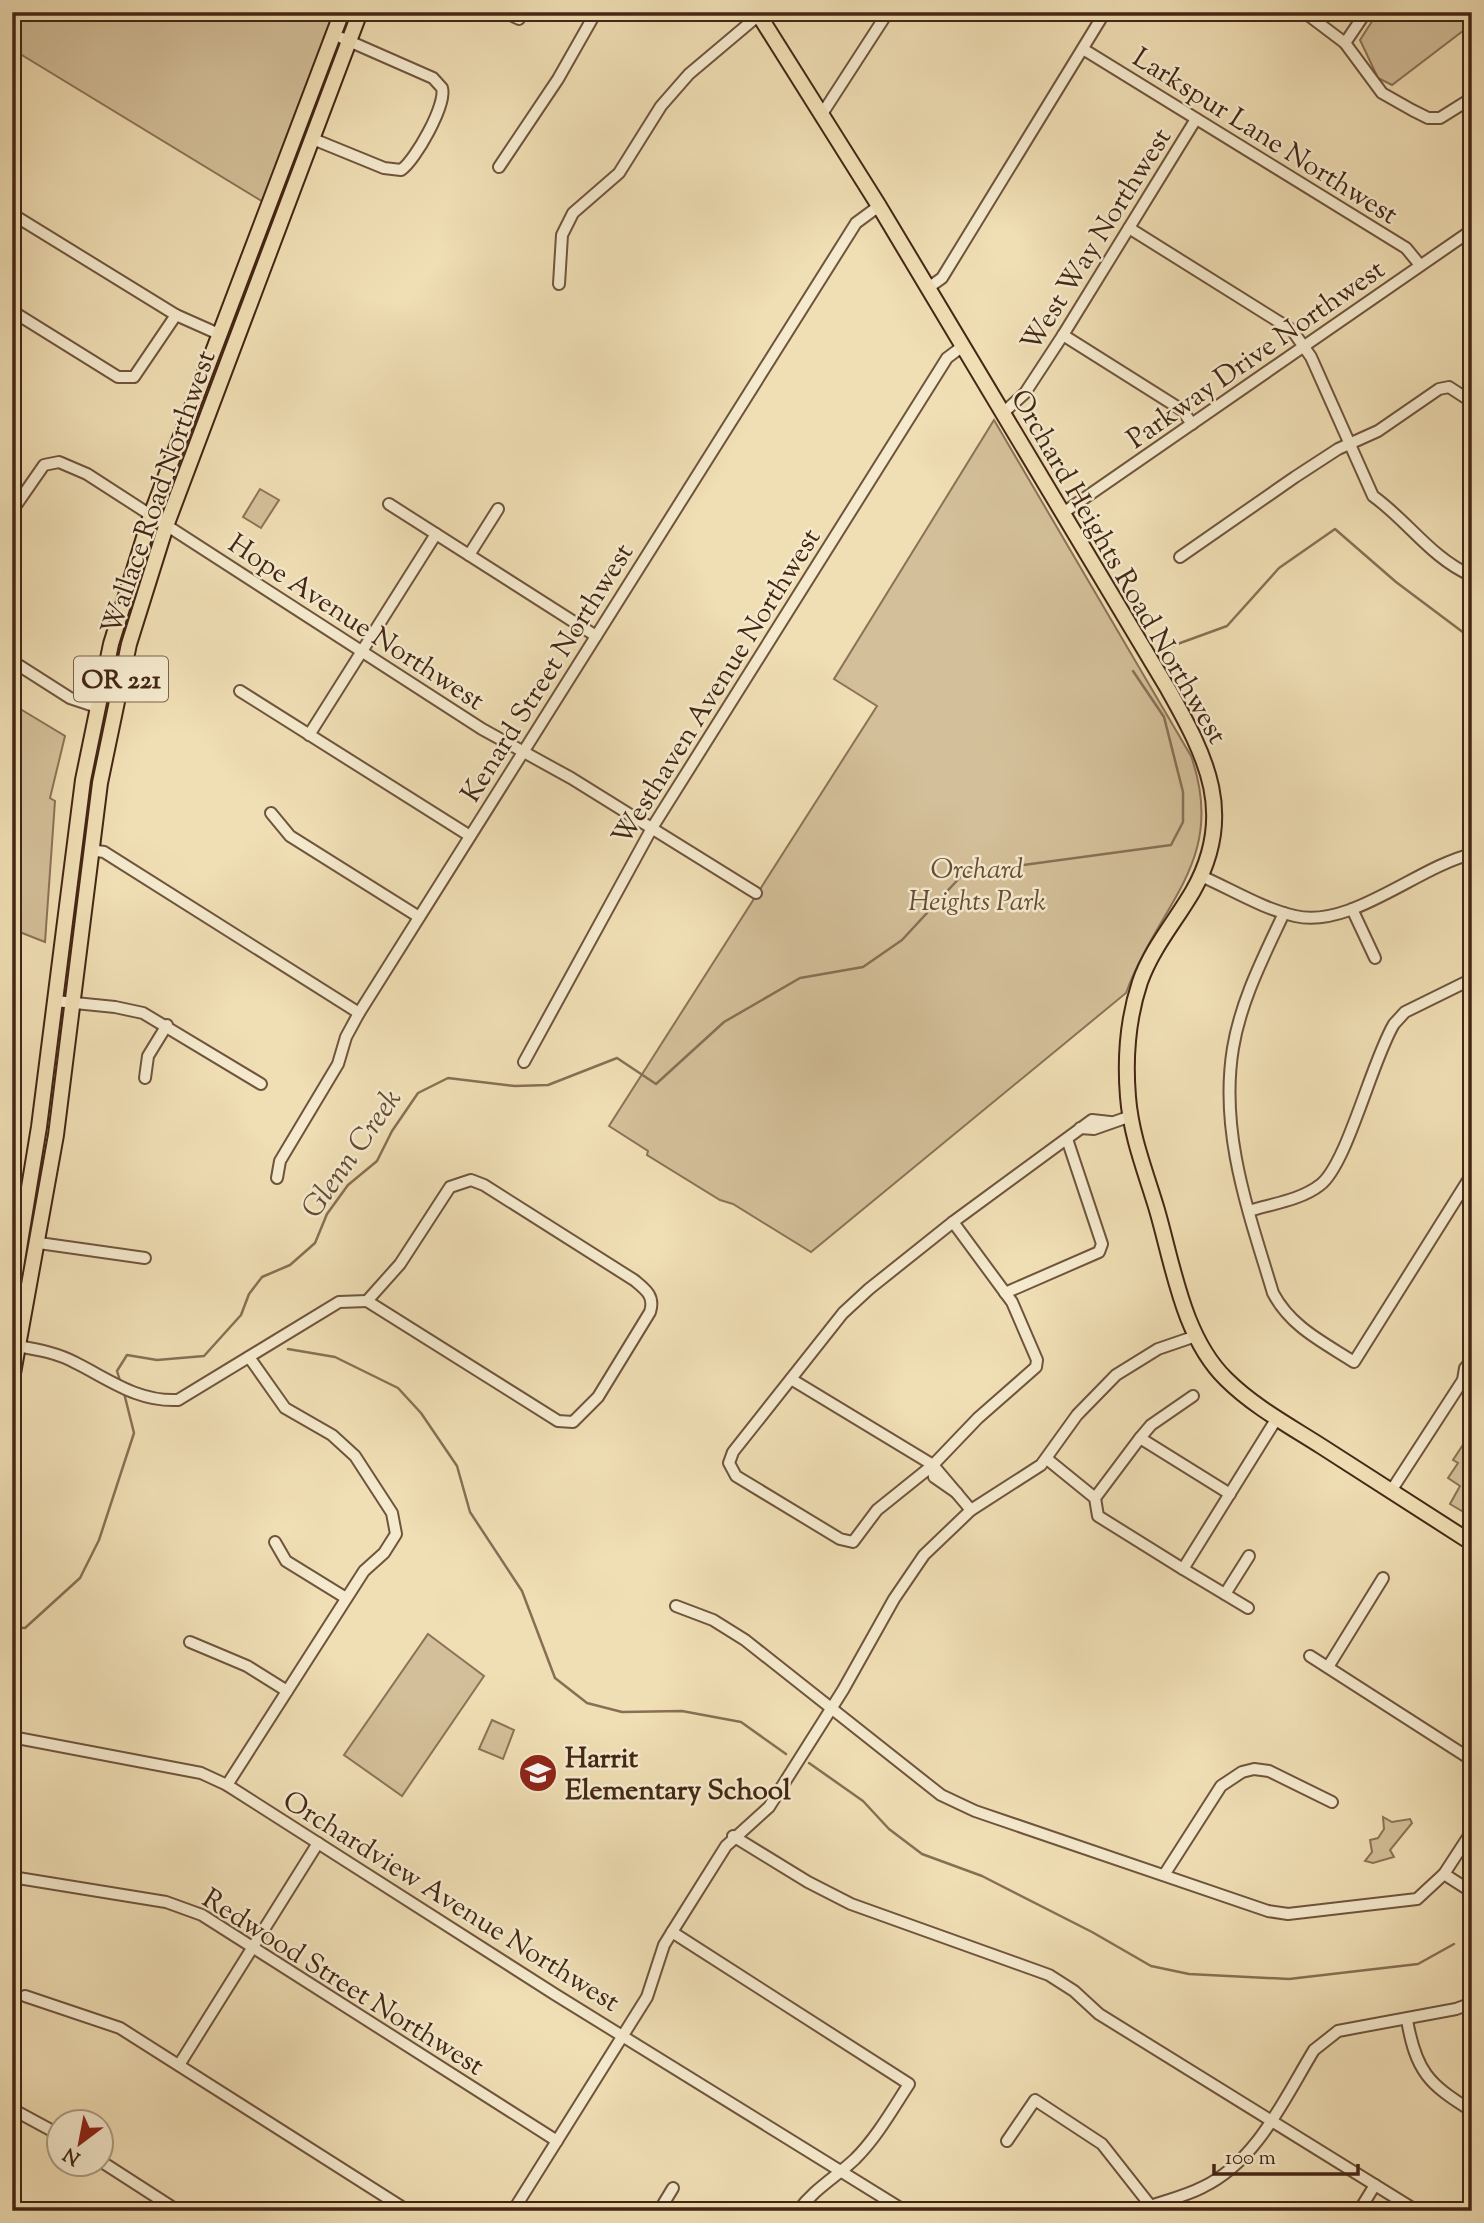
<svg xmlns="http://www.w3.org/2000/svg" width="1484" height="2223" font-family="'Sorts Mill Goudy',serif">
	<style>
		.green { fill: #d3bf99; stroke: #8c7257; stroke-width: 2 }
		.lines { fill: none; stroke-linecap: round; stroke-linejoin: round }
		.stream { stroke: #886f54; stroke-width: 2.5 }
		.minor-casing { stroke: #6f543d; stroke-width: 14 }
		.major-casing { stroke: #442615; stroke-width: 18 }
		.minor { stroke: #f5eace; stroke-width: 10 }
		.major { stroke: #f0deb4; stroke-width: 14 }
		.labels { text-anchor: middle; stroke-width: 5; stroke-linejoin: round; paint-order: stroke }
		.shield { fill: #f5eace; stroke: #79614c; stroke-width: 2 }
		.shield-label { font-size: 26px; font-weight: bold; fill: #442615 }
		.street-label { font-size: 28px; fill: #442615; stroke: #f5eace }
		.park-label { font-size: 28px; font-style: italic; fill: #684c36; stroke: #f5eace }
		.poi-label { font-size: 28px; font-weight: bold; fill: #442615; stroke: #f5eace; text-anchor: start }
		.water-label { font-size: 30px; font-style: italic; fill: #664a34; stroke: #f5eace }
	</style>
	<rect width="100%" height="100%" fill="#f0deb4"/>
	<filter id="stains"><feTurbulence type="fractalNoise" baseFrequency=".00286" numOctaves="4"/><feColorMatrix values="0 0 0 0 .2 0 0 0 0 .09 0 0 0 0 .02 0 0 0 .5 -.17"/></filter>
	<radialGradient id="worn" r=".72"><stop offset=".6" stop-color="#630" stop-opacity="0"/><stop offset="1" stop-color="#630" stop-opacity=".3"/></radialGradient>
	<g class="green">
		<path d="M12 12H341L273 208 12 49Z"/>
		<path d="M1378 12H1472V24L1392 85 1378 78 1360 40Z"/>
		<path d="M994 420 1191 756C1228 861 1159 903 1126 993L811 1252 733 1204 720 1200 647 1155 648 1151 609 1126 877 706 834 679Z"/>
		<path d="M260 489 279 500 261 528 243 517Z"/>
		<path d="M12 704 65 736 50 798 55 801 45 942 12 929Z"/>
		<path d="M1472 1431V1517L1450 1504 1460 1486 1448 1478 1458 1463 1453 1460Z"/>
		<path d="M428 1634 484 1676 402 1796 344 1755Z"/>
		<path d="M492 1720 514 1730 503 1759 479 1749Z"/>
		<path d="M1383 1817 1392 1822 1410 1819 1412 1823 1390 1850 1394 1857 1373 1863 1365 1861 1372 1852 1370 1840 1378 1838 1384 1829Z"/>
	</g>
	<g class="lines">
		<g class="stream">
			<path d="M1172 646 1227 626 1279 568 1335 529 1396 582 1472 639"/>
			<path d="M288 1349 335 1357 398 1388 421 1413 457 1466 470 1512 522 1591 555 1678 587 1703 622 1712 682 1711 741 1722 786 1754"/>
			<path d="M121 1384 117 1371 127 1355 157 1360 204 1356 241 1315 249 1294 262 1277 290 1265 315 1243 327 1214 348 1185 377 1161 392 1131 418 1093 448 1078 515 1086 548 1085 617 1058 656 1084 724 1022 800 978 863 967 902 940 964 873 1171 845 1183 822V792L1164 717 1133 671"/>
			<path d="M12 1627 25 1628 80 1578 99 1540 134 1433 124 1393"/>
			<path d="M809 1763 863 1801 889 1829 922 1854 982 1876 1092 1932 1151 1966 1189 1974 1289 1979 1418 1964 1454 1944"/>
		</g>
		<defs>
			<g id="minor">
				<path d="M504 12 519 19"/>
				<path d="M1304 12 1345 43 1382 93 1412 110 1428 118H1440L1472 98"/>
				<path d="M1345 43 1366 12"/>
				<path d="M1083 49 1406 248 1420 265"/>
				<path d="M822 114 888 12"/>
				<path d="M313 139 384 168 401 170C415 161 447 104 442 88L433 78 342 38"/>
				<path d="M499 167 558 79 596 12"/>
				<path d="M12 214 176 315 221 335"/>
				<path d="M1129 228 1292 330 1311 357 1373 496C1408 521 1431 558 1472 576"/>
				<path d="M559 284 562 235 573 213 619 173 661 106 689 74 759 15"/>
				<path d="M928 288 942 278 1105 12"/>
				<path d="M12 311 118 377H134L176 315"/>
				<path d="M1063 335 1182 410 1192 424"/>
				<path d="M1003 413 1025 393 1063 335 1196 119"/>
				<path d="M389 504 596 636"/>
				<path d="M12 511 44 465 59 462 87 474 482 729 571 778 756 893"/>
				<path d="M1063 513 1472 230"/>
				<path d="M469 555 498 509"/>
				<path d="M1180 557 1295 477 1338 449 1378 431 1439 389 1449 387 1472 402"/>
				<path d="M12 661 70 698 97 707"/>
				<path d="M240 691 470 836"/>
				<path d="M309 735 436 534"/>
				<path d="M271 813 290 836 419 917"/>
				<path d="M90 850 104 852 359 1013"/>
				<path d="M1201 876C1231 889 1263 909 1295 916 1351 929 1417 867 1472 854"/>
				<path d="M1352 909 1375 958"/>
				<path d="M1284 913C1264 956 1241 1000 1233 1048 1219 1133 1249 1213 1273 1293 1291 1327 1323 1342 1354 1362L1472 1174"/>
				<path d="M55 1001 115 1007 143 1013 261 1084"/>
				<path d="M524 1062 652 828 947 358 963 346"/>
				<path d="M145 1078 148 1056 167 1025"/>
				<path d="M1080 1128 1094 1129 1131 1116"/>
				<path d="M277 1178 280 1161 338 1064 346 1037 359 1013 856 223 879 206"/>
				<path d="M471 1180 484 1185 634 1280C646 1290 655 1296 650 1312L598 1397 573 1422 558 1421 367 1301 400 1264 450 1187Z"/>
				<path d="M1249 1211C1271 1204 1301 1200 1320 1185 1347 1165 1372 1060 1394 1024L1405 1012 1470 980"/>
				<path d="M953 1222 1092 1120 1110 1122"/>
				<path d="M39 1243 145 1258"/>
				<path d="M1005 1293 1099 1252 1102 1244 1067 1139"/>
				<path d="M12 1345C34 1349 56 1352 76 1363 110 1380 138 1402 178 1400L339 1302 367 1301"/>
				<path d="M791 1379 933 1465 971 1510"/>
				<path d="M1193 1396 1151 1425 1140 1438 1230 1494"/>
				<path d="M1047 1459 1095 1498 1098 1516 1183 1569"/>
				<path d="M933 1465 877 1510 853 1542 840 1539 736 1476 729 1463 733 1452 843 1313 869 1289 953 1222 1012 1302 1037 1360 1036 1367 978 1418 933 1465 934 1477 957 1493"/>
				<path d="M1391 1491 1463 1380 1465 1368 1472 1360"/>
				<path d="M1095 1498 1140 1438"/>
				<path d="M275 1542 286 1561 346 1598"/>
				<path d="M1225 1594 1249 1556"/>
				<path d="M676 1606 713 1620 745 1640 941 1795 975 1811 1268 1911 1288 1914 1417 1899 1444 1874 1472 1831"/>
				<path d="M1248 1608 1183 1569 1277 1418"/>
				<path d="M1470 1628 1472 1629"/>
				<path d="M190 1642 247 1666 287 1691"/>
				<path d="M1310 1656 1472 1760"/>
				<path d="M1328 1667 1383 1578"/>
				<path d="M12 1737 201 1773 227 1785 556 1995 905 2211"/>
				<path d="M227 1785 364 1571 384 1553 396 1534 392 1513 355 1456 332 1435 285 1408 249 1357"/>
				<path d="M733 1836 808 1882 851 1904 1049 1975 1074 1991 1099 2014 1417 2211"/>
				<path d="M1444 1874 1472 1892"/>
				<path d="M1164 1875 1221 1786 1242 1772 1254 1769 1269 1771 1332 1802"/>
				<path d="M12 1877 166 1902 202 1915 557 2141"/>
				<path d="M672 1932 909 2084C892 2110 877 2137 855 2159 836 2177 814 2189 798 2211"/>
				<path d="M25 1996 120 2028 408 2211"/>
				<path d="M1407 2020C1416 2071 1428 2084 1472 2111"/>
				<path d="M179 2065 318 1843"/>
				<path d="M12 2109 60 2135"/>
				<path d="M1007 2141 1035 2100 1102 2144 1150 2205"/>
				<path d="M102 2162 178 2211"/>
				<path d="M513 2211 647 1997 664 1945 672 1932 726 1846 769 1807 843 1690 894 1599 924 1555 971 1510 1041 1465 1077 1415 1116 1375 1158 1349 1196 1336"/>
				<path d="M659 2211 673 2188"/>
				<path d="M1137 2211C1158 2202 1182 2198 1203 2187 1257 2161 1284 2099 1314 2050L1338 2031 1456 2009 1472 2003"/>
				<path d="M1359 2211 1375 2185"/>
			</g>
			<g id="major">
				<path d="M757 12 879 206 1168 689C1207 758 1236 815 1193 891 1175 922 1152 948 1140 982 1128 1018 1125 1060 1128 1097 1131 1136 1146 1173 1157 1210 1173 1265 1183 1337 1226 1379 1253 1406 1288 1425 1321 1446 1371 1478 1421 1510 1472 1543"/>
				<path d="M12 1291 39 1127 83 780 111 644 151 515 342 12"/>
				<path d="M12 1379 56 1135 100 783 129 644 166 526 360 12"/>
				<path d="M12 2200 13 2211"/>
			</g>
		</defs>
		<use href="#minor" class="minor-casing"/>
		<use href="#major" class="major-casing"/>
		<use href="#minor" class="minor"/>
		<use href="#major" class="major"/>
	</g>
	<defs>
		<symbol id="school-disc" viewBox="-11 -11 22 22"><circle r="9.5" fill="#8f2418" stroke="#f5eace"/><path d="M0-5L7-2L0 1L-7-2ZM-4 1L0 2.5L4 1V4Q0 6-4 4Z" fill="#fff"/></symbol>
	</defs>
	<g fill-rule="evenodd">
		<use href="#school-disc" x="516" y="1751" width="44" height="44"/>
	</g>
	<g class="labels">
		<rect class="shield" x="74" y="656.5" width="94" height="45" rx="5"/>
		<g class="shield-label">
			<text x="121" y="688">OR 221</text>
		</g>
		<g class="street-label">
			<text transform="translate(1266 135) rotate(32)" y="10">Larkspur Lane Northwest</text>
			<text transform="translate(1095 239) rotate(-58)" y="10">West Way Northwest</text>
			<text transform="translate(1255 353) rotate(-35)" y="10">Parkway Drive Northwest</text>
			<text transform="translate(157 492) rotate(-71)" y="10">Wallace Road Northwest</text>
			<text transform="translate(1120 566) rotate(60)" y="10">Orchard Heights Road Northwest</text>
			<text transform="translate(357 621) rotate(33)" y="10">Hope Avenue Northwest</text>
			<text transform="translate(546 672) rotate(-58)" y="10">Kenard Street Northwest</text>
			<text transform="translate(715 686) rotate(-58)" y="10">Westhaven Avenue Northwest</text>
			<text transform="translate(452 1900) rotate(32)" y="10">Orchardview Avenue Northwest</text>
			<text transform="translate(344 1981) rotate(32)" y="10">Redwood Street Northwest</text>
		</g>
		<g class="park-label">
			<text x="977" y="878">Orchard<tspan x="977" dy="32">Heights Park</tspan></text>
		</g>
		<g class="poi-label">
			<text x="565" y="1767">Harrit<tspan x="565" dy="32">Elementary School</tspan></text>
		</g>
		<g class="water-label">
			<text transform="translate(351 1153) rotate(-55)" y="10">Glenn Creek</text>
		</g>
	</g>
	<rect width="1484" height="2223" fill="none" stroke="#f0deb4" stroke-width="42"/>
	<rect x="14" y="14" width="1456" height="2195" fill="none" stroke="#442615" stroke-width="3.5"/>
	<rect x="21" y="21" width="1442" height="2181" fill="none" stroke="#442615" stroke-width="2"/>
	<g transform="translate(80 2143) rotate(212)"><circle r="33" fill="#f5eace" stroke="#ae9c84" stroke-width="2"/>
	<path d="M0-5L12 26L0 18L-12 26Z" fill="#8f2418"/>
	<text y="-10" font-size="19" font-weight="bold" text-anchor="middle" fill="#442615">N</text>
	</g>
	<path d="M1214 2164v10h144v-10" fill="none" stroke="#442615" stroke-width="3.5"/>
	<text x="1225" y="2164" font-size="21" fill="#442615" stroke="#f5eace" stroke-width="5" paint-order="stroke">100 m</text>
	<rect width="100%" height="100%" filter="url(#stains)"/>
	<rect width="100%" height="100%" fill="url(#worn)"/>
</svg>
